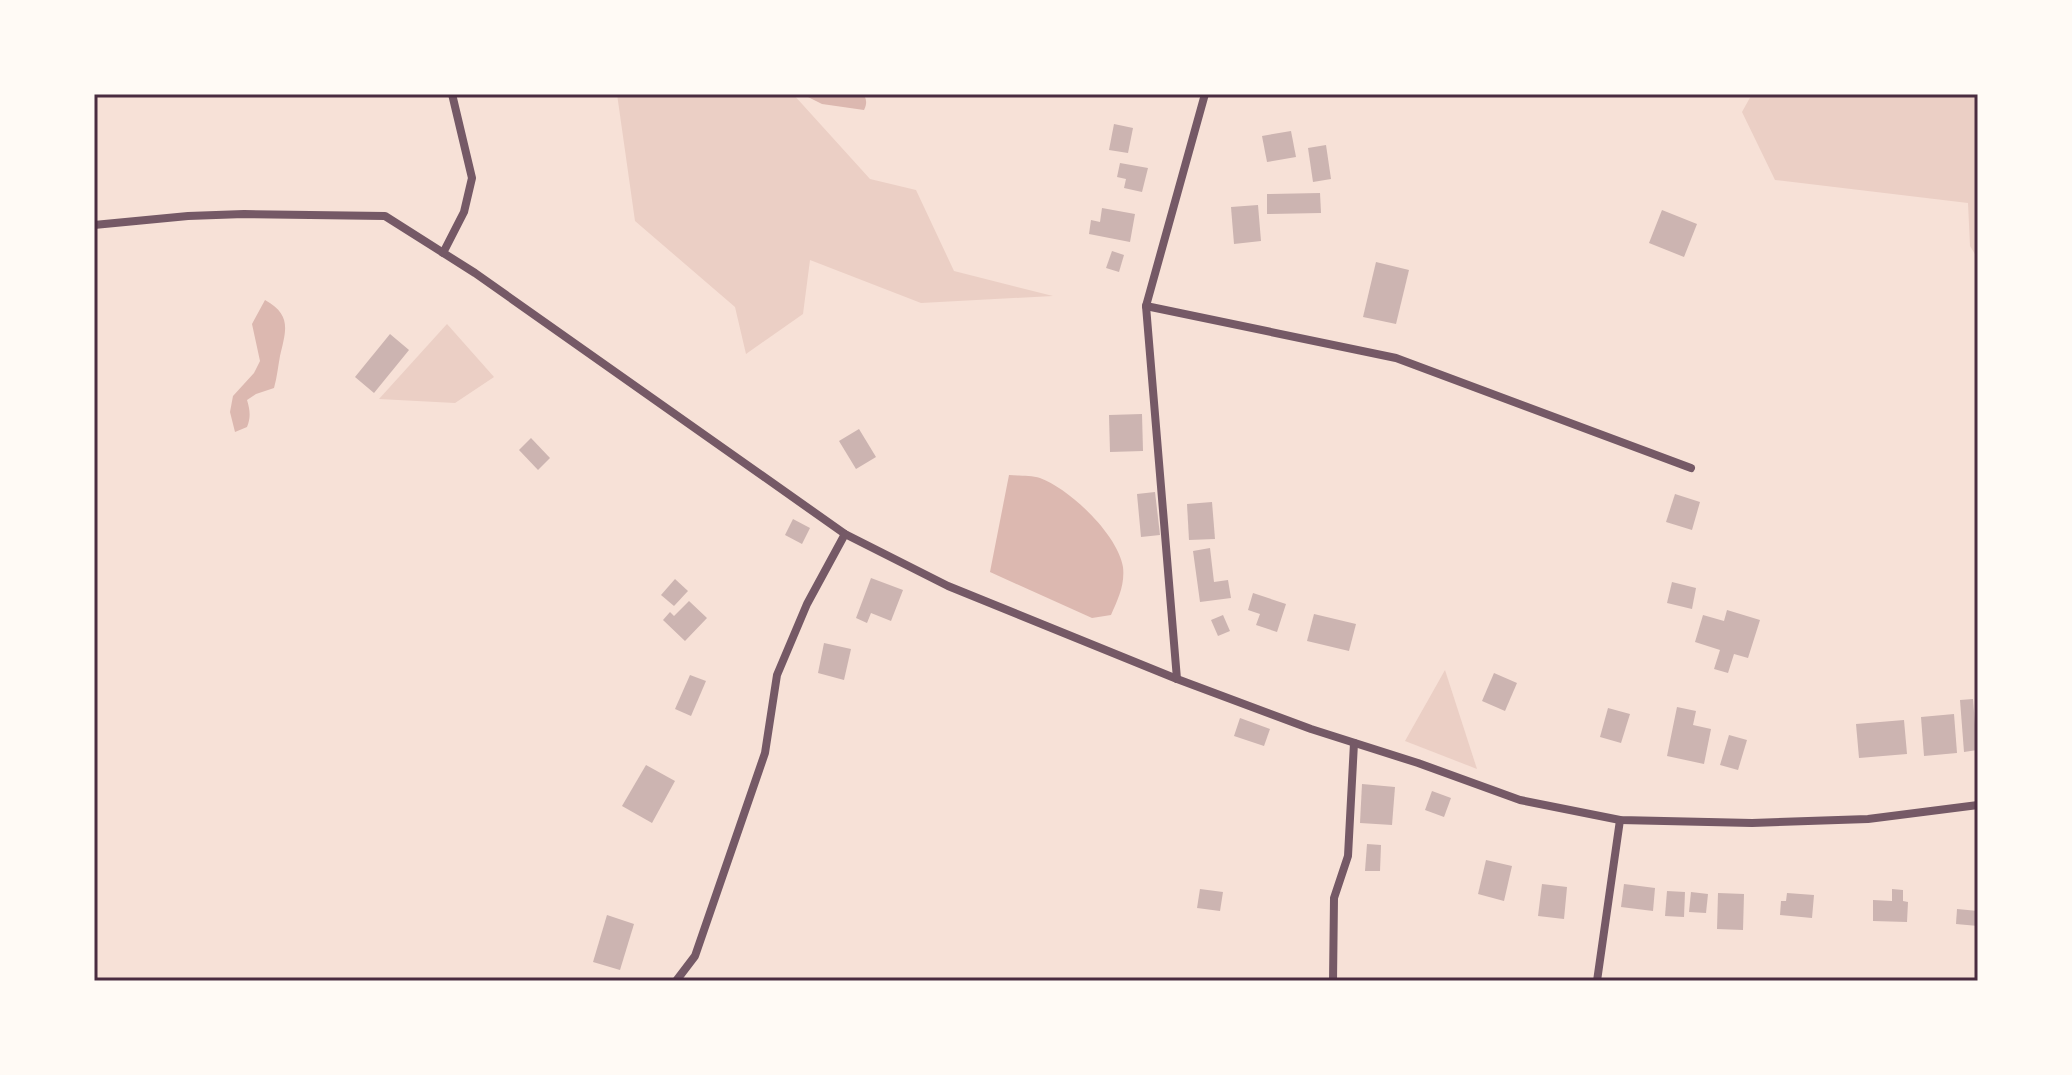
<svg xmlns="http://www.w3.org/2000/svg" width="2072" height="1075" font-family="'Source Sans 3',sans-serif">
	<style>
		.green { fill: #ebcfc5 }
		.water { fill: #dcb8b0 }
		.building { fill: #ccb4b1 }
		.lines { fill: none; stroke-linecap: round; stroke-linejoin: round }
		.minor { stroke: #755966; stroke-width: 8 }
		.neatline { fill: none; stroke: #4a2c40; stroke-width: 3 }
	</style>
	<rect width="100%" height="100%" fill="#f7e1d7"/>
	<g class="green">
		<path d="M617 94H793L870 179 916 190 954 271 1053 296 921 303 810 260 803 314 746 354 735 307 635 221Z"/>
		<path d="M1752 94H1978V259L1970 246 1968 203 1775 180 1742 112Z"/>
		<path d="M447 324 494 377 455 403 379 399Z"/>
		<path d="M1445 670 1477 769 1405 741Z"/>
	</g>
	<g class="water">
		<path d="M808 94H863C867 99 867 104 864 110L822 104 808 97Z"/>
		<path d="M265 300C292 315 286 330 280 356 278 367 277 377 274 388L256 394 247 400C250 410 251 417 247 427L235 432 230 412 233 396 254 373 260 361 252 324Z"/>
		<path d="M1009 475C1019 476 1031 475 1040 478 1070 489 1118 535 1123 567 1125 585 1118 599 1111 615L1092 618 990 572Z"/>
	</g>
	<g class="building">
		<path d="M1114 124 1133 128 1128 153 1109 150Z"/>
		<path d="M1291 131 1296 157 1267 162 1262 136Z"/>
		<path d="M1326 145 1331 179 1313 182 1308 148Z"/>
		<path d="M1120 163 1148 168 1142 192 1124 188 1126 179 1117 177Z"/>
		<path d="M1320 193 1321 213 1267 214V194Z"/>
		<path d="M1258 205 1261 241 1234 244 1231 207Z"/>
		<path d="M1102 208 1135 214 1130 242 1089 234 1091 220 1100 222Z"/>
		<path d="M1662 210 1697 224 1684 257 1649 243Z"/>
		<path d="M1112 251 1124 255 1119 272 1106 268Z"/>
		<path d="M1376 262 1409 270 1396 324 1363 317Z"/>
		<path d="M390 334 409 350 374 393 355 377Z"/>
		<path d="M1142 414 1143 451 1110 452 1109 415Z"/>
		<path d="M859 429 876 457 856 469 839 441Z"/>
		<path d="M531 438 550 458 538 470 519 450Z"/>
		<path d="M1155 492 1160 535 1141 537 1137 494Z"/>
		<path d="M1675 494 1700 502 1692 530 1666 522Z"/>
		<path d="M1212 502 1215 539 1189 540 1187 504Z"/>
		<path d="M793 519 810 528 802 544 785 535Z"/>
		<path d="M1210 548 1214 582 1228 580 1231 598 1200 602 1193 551Z"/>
		<path d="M871 578 903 590 891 621 871 613 867 623 856 618Z"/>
		<path d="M675 579 688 591 674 606 661 595Z"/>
		<path d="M1672 582 1696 588 1692 609 1667 603Z"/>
		<path d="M1253 593 1286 604 1277 632 1256 625 1260 614 1248 610Z"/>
		<path d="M689 601 707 618 685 641 663 620 670 612 674 616Z"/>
		<path d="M1727 610 1760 620 1748 658 1734 654 1728 673 1714 669 1720 650 1695 642 1703 615 1724 621Z"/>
		<path d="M1314 614 1356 624 1349 651 1307 641Z"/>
		<path d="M1223 615 1230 631 1218 636 1211 620Z"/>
		<path d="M824 643 851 649 844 680 818 673Z"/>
		<path d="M1494 673 1517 683 1505 711 1482 701Z"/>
		<path d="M690 675 706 681 691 716 675 709Z"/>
		<path d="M1973 699 1977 750 1964 752 1960 700Z"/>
		<path d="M1677 707 1696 711 1693 725 1711 729 1704 764 1667 756Z"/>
		<path d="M1608 708 1630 714 1621 743 1600 737Z"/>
		<path d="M1954 714 1957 753 1924 756 1921 717Z"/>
		<path d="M1240 718 1270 729 1264 746 1234 736Z"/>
		<path d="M1904 720 1907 754 1859 758 1856 724Z"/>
		<path d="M1729 735 1747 740 1738 770 1720 765Z"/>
		<path d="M646 765 675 781 652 823 622 806Z"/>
		<path d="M1362 784 1395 787 1392 825 1360 823Z"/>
		<path d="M1432 791 1451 798 1444 817 1425 810Z"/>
		<path d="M1367 844 1381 845 1380 871H1365Z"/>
		<path d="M1486 860 1512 866 1504 901 1478 894Z"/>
		<path d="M1542 884 1567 887 1564 919 1538 916Z"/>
		<path d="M1624 884 1655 888 1653 911 1621 907Z"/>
		<path d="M1200 889 1223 892 1220 911 1197 908Z"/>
		<path d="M1892 889 1903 890V901L1908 902 1907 922 1873 921V900L1892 901Z"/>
		<path d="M1667 891 1685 892 1684 917 1665 916Z"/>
		<path d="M1691 892 1708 894 1706 913 1689 912Z"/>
		<path d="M1718 893 1744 894 1743 930 1717 929Z"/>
		<path d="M1787 893 1814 895 1812 918 1780 915 1781 901H1786Z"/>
		<path d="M1957 909 1978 911V926L1956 924Z"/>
		<path d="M607 915 634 924 620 970 593 962Z"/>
	</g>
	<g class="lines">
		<g class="minor">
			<path d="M94 225 188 216 244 214 385 216 475 273 845 534 948 586 1177 679 1311 729 1418 763 1520 800 1620 820 1752 823 1868 819 1978 805"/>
			<path d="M443 253 464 212 472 178 452 94"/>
			<path d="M1146 306 1396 358 1691 468"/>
			<path d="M1177 679 1146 306 1205 94"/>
			<path d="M676 981 695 956 765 753 777 675 807 604 845 534"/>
			<path d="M1333 981 1334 898 1348 856 1354 743"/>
			<path d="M1597 981 1620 820"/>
		</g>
	</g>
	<rect width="2072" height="1075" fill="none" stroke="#fffaf5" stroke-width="192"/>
	<rect x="96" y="96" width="1880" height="883" class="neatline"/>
</svg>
